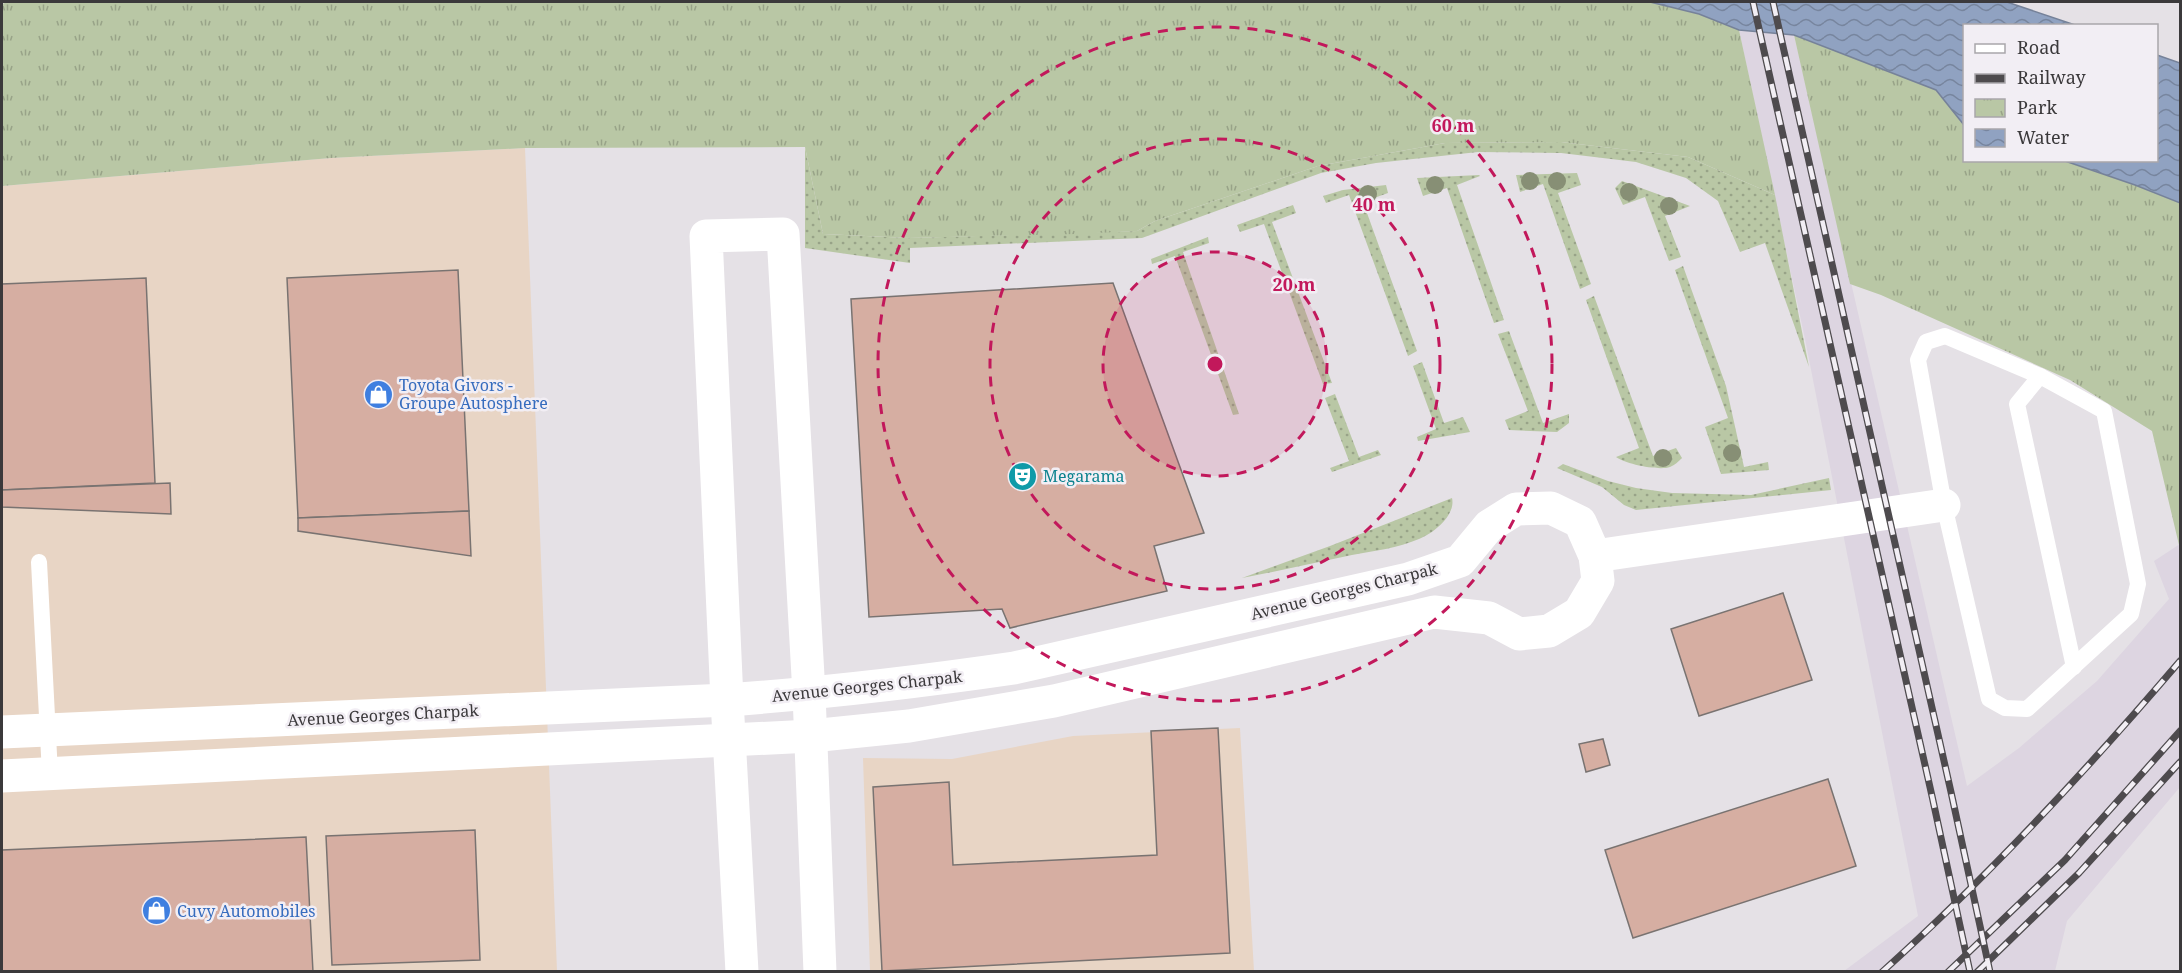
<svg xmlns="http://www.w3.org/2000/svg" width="2182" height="973" font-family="'Noto Serif',serif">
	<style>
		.commercial { fill: #e8d5c5 }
		.built { fill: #ddd5e1 }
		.grass { fill: url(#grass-dots) }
		.park { fill: url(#park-tufts) }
		.water { fill: url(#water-waves); stroke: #768299; stroke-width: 1.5 }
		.building { fill: #d6aea2; stroke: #797371; stroke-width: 1.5 }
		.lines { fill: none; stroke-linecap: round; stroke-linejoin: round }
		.service { stroke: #fff; stroke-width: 16 }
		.minor { stroke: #fff; stroke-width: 33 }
		.rail-casing { stroke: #4e4b4e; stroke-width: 7 }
		.rail { stroke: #f2eef4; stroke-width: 4.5; stroke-dasharray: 14; stroke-linecap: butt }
		.tree { fill: #878f75 }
		.ring { fill: none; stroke: #c2185b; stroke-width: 3; stroke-dasharray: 10 8 }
		.labels { text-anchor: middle; stroke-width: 5; stroke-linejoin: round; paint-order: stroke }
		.shop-label { font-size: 16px; fill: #366cbe; stroke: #f2eef4; text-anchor: start }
		.culture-label { font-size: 16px; fill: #0d838f; stroke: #f2eef4; text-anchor: start }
		.street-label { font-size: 16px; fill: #3b393b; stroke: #f2eef4 }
		.centre { fill: #c2185b; stroke: #f2eef4; stroke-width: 3 }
		.ring-label { font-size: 18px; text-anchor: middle; font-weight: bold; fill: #c2185b; stroke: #f2eef4; stroke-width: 5; stroke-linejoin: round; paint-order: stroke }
	</style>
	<defs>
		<pattern id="grass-dots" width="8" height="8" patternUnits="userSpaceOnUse" patternTransform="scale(1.5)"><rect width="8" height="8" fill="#b9c7a5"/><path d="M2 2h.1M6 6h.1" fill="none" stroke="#98a388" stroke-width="1.8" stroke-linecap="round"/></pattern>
		<pattern id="park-tufts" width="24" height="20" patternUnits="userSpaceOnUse" patternTransform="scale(1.5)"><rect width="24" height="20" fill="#b9c7a5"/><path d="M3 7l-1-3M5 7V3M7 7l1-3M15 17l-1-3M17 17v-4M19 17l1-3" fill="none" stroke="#98a388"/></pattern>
		<pattern id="water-waves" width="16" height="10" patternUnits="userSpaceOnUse" patternTransform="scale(1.5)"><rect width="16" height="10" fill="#90a2c1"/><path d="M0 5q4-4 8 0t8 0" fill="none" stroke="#77859e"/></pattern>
	</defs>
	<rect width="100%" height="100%" fill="#e5e1e6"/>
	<g class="commercial">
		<path d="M525 148 557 971 2 972V186L331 158Z"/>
		<path d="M1240 728 1254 971H870L863 758 952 759 1073 736Z"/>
	</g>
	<path class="built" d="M1739 30 1794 35 1967 786 2019 748 2097 681 2169 599 2154 561 2180 544V787L2067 921 2055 971H1844L1918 916 1805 339Z"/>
	<g class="grass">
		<path d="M1561 142 1688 157 1775 195 1809 367 1765 243 1740 252 1718 201 1686 178 1636 162 1561 153 1478 152 1376 163 1321 173 1142 238 910 248V263L805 248V147L823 234 909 238 1137 231 1155 221 1318 166 1445 143Z"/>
		<path d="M1577 173 1581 185 1558 193 1591 284 1580 289 1543 184 1520 192 1516 175Z"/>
		<path d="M1479 175 1480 176 1457 185 1504 320 1494 323 1447 188 1423 196 1417 178Z"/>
		<path d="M1622 181 1690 206 1665 216 1681 257 1669 261 1645 197 1623 205 1615 188Z"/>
		<path d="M1386 185 1388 193 1363 202 1417 351 1408 356 1349 195 1326 203 1323 196 1343 190Z"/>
		<path d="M1293 205 1296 213 1272 222 1332 383 1323 384 1264 224 1240 232 1237 225Z"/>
		<path d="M1208 237 1209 243 1183 252 1239 414 1233 415 1175 256 1152 264 1151 259Z"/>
		<path d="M1683 266 1726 386 1744 467 1768 462 1769 470 1721 474 1705 427 1728 418 1675 270Z"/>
		<path d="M1594 296 1653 456 1676 448 1682 458C1678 462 1675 465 1670 467 1659 471 1625 464 1616 457L1639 448 1586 300Z"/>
		<path d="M1509 331 1543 423 1569 414V423L1557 432 1509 430 1505 420 1528 411 1498 334Z"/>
		<path d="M1422 362 1444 423 1463 417 1470 432 1418 441 1417 437 1436 429 1413 366Z"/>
		<path d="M1335 394 1359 457 1378 450 1381 455 1332 472 1330 468 1349 461 1325 398Z"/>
		<path d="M1563 464 1608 481 1636 488 1672 493 1751 495 1829 478 1831 490 1636 510 1624 505 1602 487 1557 468Z"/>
		<path d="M1452 498C1456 515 1434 533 1419 539 1398 548 1374 551 1352 555 1315 563 1278 571 1242 578L1330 546Z"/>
	</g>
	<g class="park">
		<path d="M8 2H1650L1699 14 1739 30 1775 195 1688 157 1561 142 1445 143 1318 166 1155 221 1137 231 1075 234 909 238 823 234 805 147 525 148 331 158 2 186V4Z"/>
		<path d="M1794 35 1936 90 1964 125V160L2065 161 2135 185 2180 203V544L2179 545 2152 431 2070 380 1881 295 1850 284Z"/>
	</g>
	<g class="water">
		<path d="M1650 2H2007L2075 25 1964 26V125L1936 90 1794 35 1739 30 1699 14Z"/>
		<path d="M2157 55 2180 63V203L2135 185 2065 161 2156 160Z"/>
	</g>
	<g class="building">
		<path d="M458 270 469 511 298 518 287 278Z"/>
		<path d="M146 278 155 483 2 490V284Z"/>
		<path d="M1113 283 1204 533 1154 546 1167 591 1010 628 1002 609 869 617 851 299Z"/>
		<path d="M170 483 171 514 2 507V490Z"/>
		<path d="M469 511 471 556 298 531V518Z"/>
		<path d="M1783 593 1812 680 1699 716 1671 629Z"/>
		<path d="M1218 728 1230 953 882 971 873 787 949 782 953 865 1157 855 1151 731Z"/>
		<path d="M1603 739 1610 765 1586 772 1579 744Z"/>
		<path d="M1828 779 1856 866 1633 938 1605 850Z"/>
		<path d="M475 830 480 960 332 965 326 836Z"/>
		<path d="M306 837 313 972H2V850Z"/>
	</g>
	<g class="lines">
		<g class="service">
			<path d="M1945 336 2040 376 2104 411 2138 584 2131 614 2027 709 2005 708 1989 699 1944 505 1918 360 1926 342Z"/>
			<path d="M2040 376 2017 404 2074 667"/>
			<path d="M39 562 50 774"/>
		</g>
		<g class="minor">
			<path d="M1595 556 1944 505"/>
			<path d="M2 732 727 700C823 693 918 682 1014 668L1408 579 1460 561 1489 526 1516 509 1551 508 1580 522 1595 556 1598 581 1579 613 1549 631 1519 634 1489 618 1434 612 1054 701 909 726 811 736 2 776"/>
			<path d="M742 972 727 700 706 236 783 234 809 694 820 972"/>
		</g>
		<defs>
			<g id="rail">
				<path d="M1753 2 1932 796 1970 972"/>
				<path d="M1773 2 1951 792 1990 972"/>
				<path d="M1882 972C1989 876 2087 770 2180 661"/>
				<path d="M1948 972 2065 860 2180 731"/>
				<path d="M1977 972 2079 873 2180 762"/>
			</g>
		</defs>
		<use href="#rail" class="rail-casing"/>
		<use href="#rail" class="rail"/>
	</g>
	<g class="tree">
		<circle cx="1530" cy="181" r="9"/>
		<circle cx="1557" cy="181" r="9"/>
		<circle cx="1435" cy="185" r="9"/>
		<circle cx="1629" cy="192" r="9"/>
		<circle cx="1368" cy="194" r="9"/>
		<circle cx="1669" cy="206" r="9"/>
		<circle cx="1732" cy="453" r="9"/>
		<circle cx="1663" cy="458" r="9"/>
	</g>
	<circle cx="1215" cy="364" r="112" fill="#c2185b" fill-opacity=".12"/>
	<g class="ring">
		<circle cx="1215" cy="364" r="112"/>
		<circle cx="1215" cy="364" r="225"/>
		<circle cx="1215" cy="364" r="337"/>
	</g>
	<defs>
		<symbol id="shop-disc" viewBox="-11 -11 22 22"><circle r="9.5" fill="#3f7fe0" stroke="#f2eef4"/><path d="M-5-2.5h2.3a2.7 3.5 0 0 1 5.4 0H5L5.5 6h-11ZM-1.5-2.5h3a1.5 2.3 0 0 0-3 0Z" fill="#fff"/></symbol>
		<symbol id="theatre-disc" viewBox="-11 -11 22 22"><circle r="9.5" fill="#0f9aa8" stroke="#f2eef4"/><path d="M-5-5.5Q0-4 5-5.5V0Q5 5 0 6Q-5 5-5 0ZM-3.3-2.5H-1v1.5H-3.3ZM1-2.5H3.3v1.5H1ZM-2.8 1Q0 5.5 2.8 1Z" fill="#fff"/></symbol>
	</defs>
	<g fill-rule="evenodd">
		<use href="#shop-disc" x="362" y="378" width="33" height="33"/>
		<use href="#theatre-disc" x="1006" y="460" width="33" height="33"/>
		<use href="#shop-disc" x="140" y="894" width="33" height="33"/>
	</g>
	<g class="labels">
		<g class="shop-label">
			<text x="399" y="391">Toyota Givors -<tspan x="399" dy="18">Groupe Autosphere</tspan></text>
			<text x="177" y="917">Cuvy Automobiles</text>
		</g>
		<g class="culture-label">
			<text x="1043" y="482">Megarama</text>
		</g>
		<g class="street-label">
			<text transform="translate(1344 591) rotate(-14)" y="6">Avenue Georges Charpak</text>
			<text transform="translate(867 686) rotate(-6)" y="6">Avenue Georges Charpak</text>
			<text transform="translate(383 715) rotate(-3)" y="6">Avenue Georges Charpak</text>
		</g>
	</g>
	<circle cx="1215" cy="364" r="9" class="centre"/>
	<g class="ring-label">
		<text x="1453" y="132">60 m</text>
		<text x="1374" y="211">40 m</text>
		<text x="1294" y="291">20 m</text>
	</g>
	<rect width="2182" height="973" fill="none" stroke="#3b393b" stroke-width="6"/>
	<rect x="1963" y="24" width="195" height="138" fill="#f2eef4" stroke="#a9a6aa" stroke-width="1.5"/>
	<rect x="1975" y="44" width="30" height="9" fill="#ffffff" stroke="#a9a6aa" stroke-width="1.5"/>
	<text x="2017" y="54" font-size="18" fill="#3b393b">Road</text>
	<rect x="1975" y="74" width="30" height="9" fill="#4e4b4e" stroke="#a9a6aa" stroke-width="1.5"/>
	<text x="2017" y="84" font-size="18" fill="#3b393b">Railway</text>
	<rect x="1975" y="99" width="30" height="18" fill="url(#park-tufts)" stroke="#a9a6aa" stroke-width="1.5"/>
	<text x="2017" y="114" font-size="18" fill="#3b393b">Park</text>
	<rect x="1975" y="129" width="30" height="18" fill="url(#water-waves)" stroke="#a9a6aa" stroke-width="1.5"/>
	<text x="2017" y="144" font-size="18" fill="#3b393b">Water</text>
</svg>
